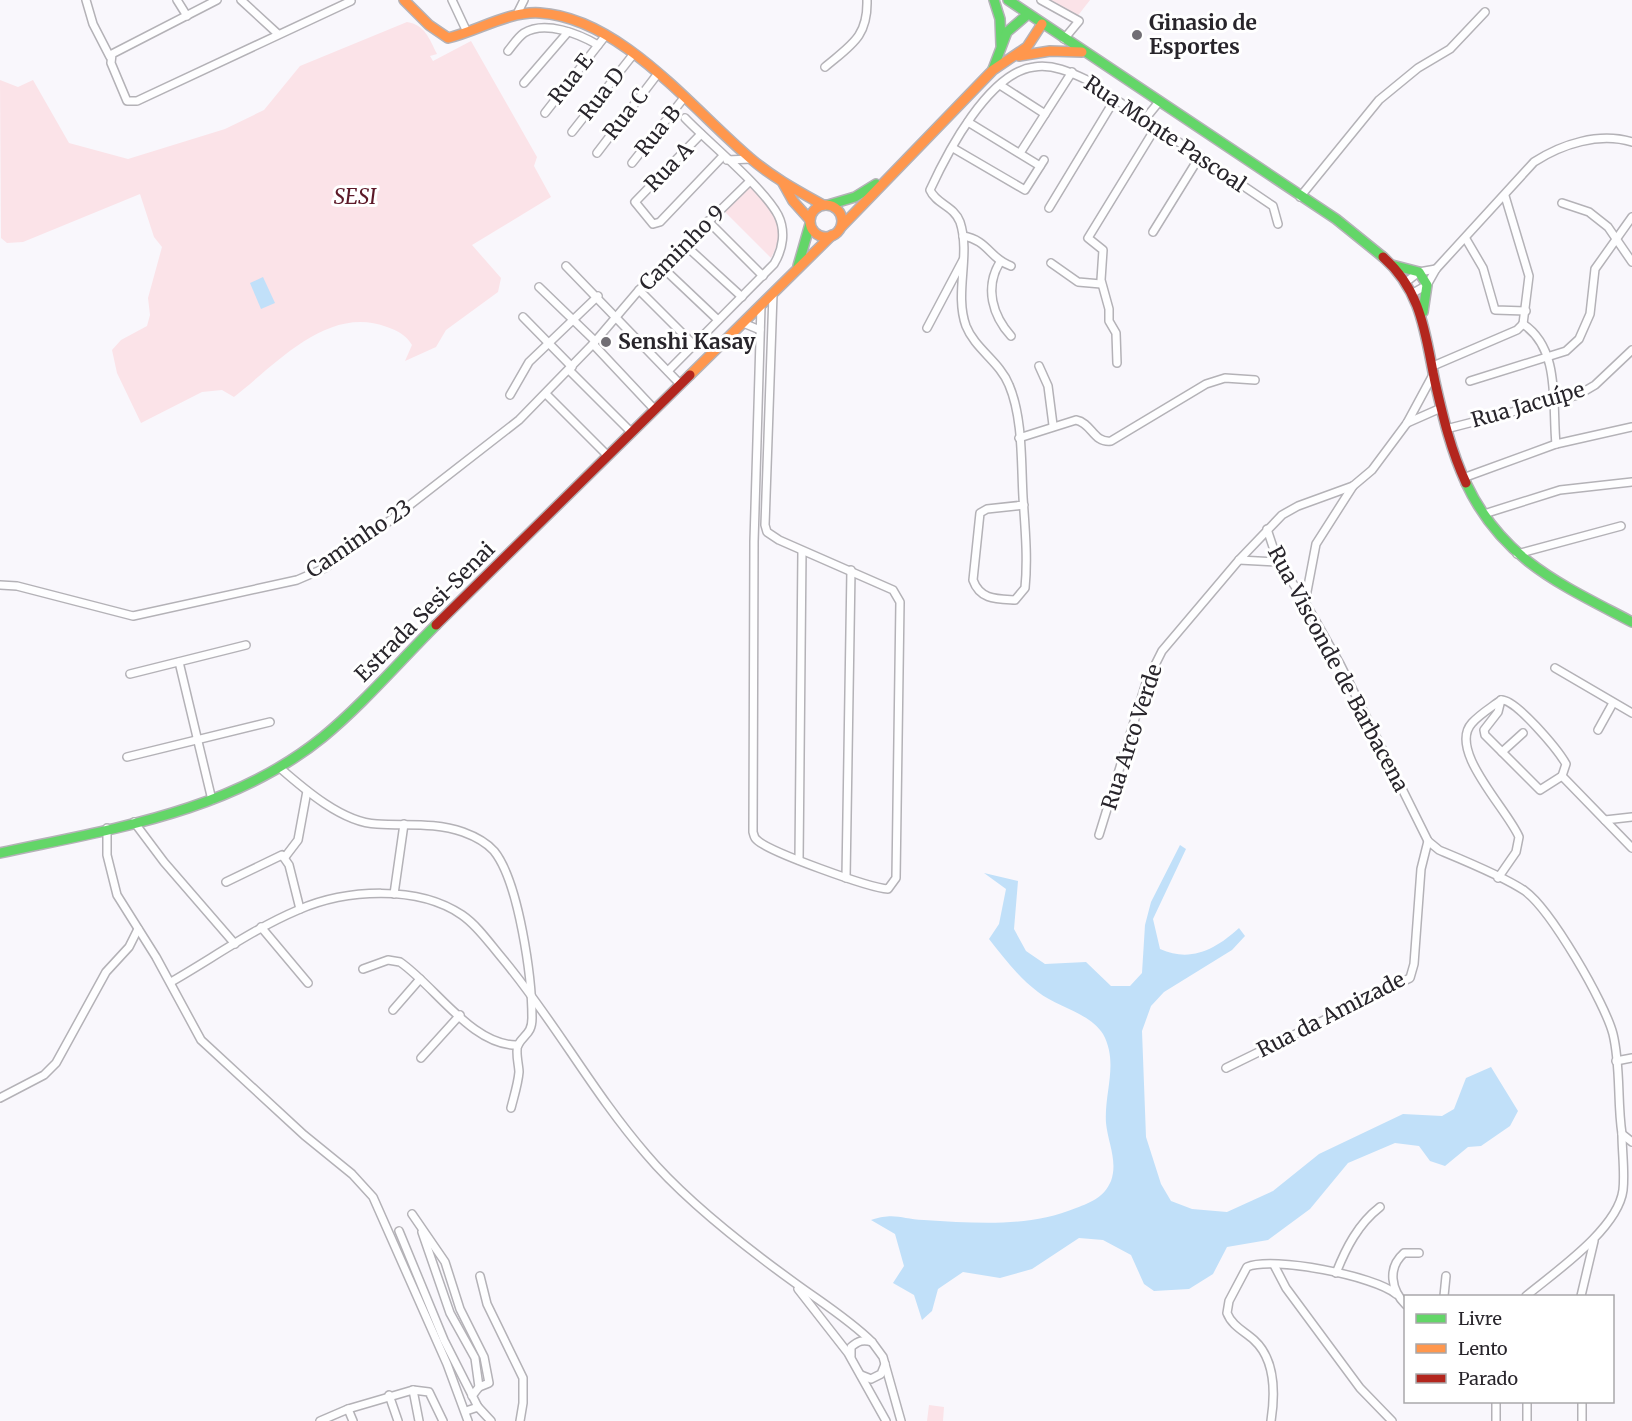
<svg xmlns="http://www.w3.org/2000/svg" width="1632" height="1421" font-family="Merriweather,serif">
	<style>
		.green { fill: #fbe3e8 }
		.water { fill: #c1e0f9 }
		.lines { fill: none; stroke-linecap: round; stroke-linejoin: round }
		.street-casing { stroke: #b4b2b7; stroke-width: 10 }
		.fast-casing { stroke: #b4b2b7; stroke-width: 12 }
		.slow-casing { stroke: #b4b2b7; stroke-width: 12 }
		.jam-casing { stroke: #b4b2b7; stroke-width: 12 }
		.street { stroke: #fefeff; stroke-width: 7 }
		.fast { stroke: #63d668; stroke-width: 9 }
		.slow { stroke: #ff974d; stroke-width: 9 }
		.jam { stroke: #b3261e; stroke-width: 9 }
		.poi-dot { fill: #716e74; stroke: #fff; stroke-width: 2 }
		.labels { text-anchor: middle; stroke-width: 6; stroke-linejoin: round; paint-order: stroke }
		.poi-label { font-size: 21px; font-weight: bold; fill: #28252b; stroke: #fff; text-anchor: start }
		.street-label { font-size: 21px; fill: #28252b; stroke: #fff }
		.park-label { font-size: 21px; font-style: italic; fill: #5c1928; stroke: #fff }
	</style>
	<rect width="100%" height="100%" fill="#f9f7fc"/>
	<g class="green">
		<path d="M1049 0H1090L1076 18Z"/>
		<path d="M407 22C425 25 429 38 437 54L430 56 433 61 471 41 537 157 534 166 551 197 472 245 501 278 498 292 446 330 436 347 405 361 412 345C406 335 398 331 387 327 328 304 275 365 234 397L222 390 202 392 141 423 117 373 112 350 121 340 147 326 150 315 148 298 162 247 154 237 140 194 23 242 7 243 1 238 0 80 18 87 33 80 69 143 128 159 225 129 264 110 300 66Z"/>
		<path d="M749 186C775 208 789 224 771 258L724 211Z"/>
		<path d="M929 1405 944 1407 943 1421H927Z"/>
	</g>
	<g class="water">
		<path d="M263 277 275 303 261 309 250 283Z"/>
		<path d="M1180 845 1186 849 1153 919 1160 949C1191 963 1216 949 1239 928L1245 936 1232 950 1164 992 1151 1006 1142 1031 1146 1137 1161 1184 1171 1201 1192 1209 1227 1212 1273 1191 1319 1154 1403 1114 1442 1116 1454 1109 1466 1078 1491 1067 1518 1111 1510 1126 1481 1146 1468 1147 1445 1166 1430 1161 1419 1146 1395 1143 1348 1163 1310 1209 1268 1240 1227 1247 1213 1274 1189 1289 1154 1291 1144 1284 1131 1255 1103 1240 1079 1238 1032 1269 1000 1278 963 1272 938 1289 932 1311 922 1320 914 1295 893 1283 904 1266 895 1234 871 1220C895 1212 901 1219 924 1220 975 1223 1028 1228 1076 1208 1092 1202 1104 1197 1111 1181 1118 1161 1108 1143 1106 1123 1104 1092 1119 1063 1103 1034 1090 1013 1057 1007 1038 992 1019 978 1004 958 989 939L999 924 1006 889 984 873 1018 881 1014 929 1026 951 1045 964 1086 962 1111 986H1130L1142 973 1145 925 1151 902Z"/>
	</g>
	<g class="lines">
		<defs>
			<g id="street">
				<path d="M86 0 93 24 110 57"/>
				<path d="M177 0 187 16"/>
				<path d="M217 0 112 54 111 63 127 101H137L351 1"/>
				<path d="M241 0 278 34"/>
				<path d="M452 0 467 32"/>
				<path d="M1041 0 1079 21 1064 39"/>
				<path d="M517 14 524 0"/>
				<path d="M508 51C513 45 518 37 524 33 545 20 579 34 598 45"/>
				<path d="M825 67C851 45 868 37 867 0"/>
				<path d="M524 83 568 32"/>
				<path d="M1000 85 1045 114"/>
				<path d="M545 113 606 35"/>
				<path d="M1145 119 1158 103"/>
				<path d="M968 122 1040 166"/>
				<path d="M572 132 632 56"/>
				<path d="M701 134 635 202 653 224 660 222 723 156"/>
				<path d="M953 148 1025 190 1044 160"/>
				<path d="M597 153 656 76"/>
				<path d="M1020 153 1072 72"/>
				<path d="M727 160 751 159"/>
				<path d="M632 163 683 99"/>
				<path d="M1505 196 1529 276 1523 324"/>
				<path d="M1300 197 1379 100 1418 68 1450 49 1485 12"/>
				<path d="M1562 203 1589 212 1608 227 1632 262"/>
				<path d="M1049 208 1115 99"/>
				<path d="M708 221 763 276"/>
				<path d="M1153 232 1200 156"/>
				<path d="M963 236C988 240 990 259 1011 266"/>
				<path d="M1466 239 1483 268 1495 310 1526 311"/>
				<path d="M685 245 742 297"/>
				<path d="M1000 262C984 288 993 316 1011 336"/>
				<path d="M1051 263 1078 282 1101 284"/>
				<path d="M566 266 680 384"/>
				<path d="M662 267 718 320"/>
				<path d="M1406 282 1419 272 1436 269"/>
				<path d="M539 287 595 341"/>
				<path d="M639 290 694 345"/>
				<path d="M1413 293 1427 285 1436 269 1534 162C1562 144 1599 132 1632 142"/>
				<path d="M761 306 754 542 753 832C754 835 754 838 757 840 769 852 870 888 888 889L896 878 900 602 893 590 779 540 767 532 765 525 773 294"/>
				<path d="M523 317 572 367"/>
				<path d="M743 323 760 330"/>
				<path d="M1523 324C1561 349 1552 405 1556 444"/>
				<path d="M927 328 963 260"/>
				<path d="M593 344 655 410"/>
				<path d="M1117 363 1116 333 1109 321V309L1101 280 1103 250 1088 238 1156 127"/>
				<path d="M1039 366 1048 386 1053 425"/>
				<path d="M1433 366 1517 330 1523 324"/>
				<path d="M569 370 632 433"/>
				<path d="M668 371 774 264C783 249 786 231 778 215 763 187 709 143 685 118"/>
				<path d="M1470 381 1566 351 1579 339 1590 314 1595 269 1632 217"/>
				<path d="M546 394 608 456"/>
				<path d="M510 395 529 362 598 296"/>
				<path d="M1407 423 1441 408"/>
				<path d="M1446 429 1578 395 1595 385 1632 350"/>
				<path d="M1019 438 1076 420C1092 423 1093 443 1111 441L1206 384 1225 378 1255 380"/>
				<path d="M1463 478 1556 444 1632 427"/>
				<path d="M1024 505 987 509 980 513 973 580C980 600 997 599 1015 600L1025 588C1028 558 1025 527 1023 497 1021 462 1023 418 1009 385 1000 362 975 349 966 326 954 293 971 255 960 222 954 206 936 204 930 190 947 153 989 72 1034 67 1053 64 1070 72 1087 80L1273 206 1278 224"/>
				<path d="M1484 514 1560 490 1632 482"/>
				<path d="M1267 529 1278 562 1301 595 1340 664 1428 841 1439 850C1463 860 1505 877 1525 891 1551 910 1605 1003 1613 1034 1621 1067 1617 1101 1622 1134L1632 1142"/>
				<path d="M1517 554 1621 526"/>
				<path d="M1239 560 1278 562"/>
				<path d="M0 585 17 586 133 616 297 580 325 568 379 529 519 420 593 344 639 290 749 182"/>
				<path d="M1305 602 1316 544 1353 486"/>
				<path d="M179 662 212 800"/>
				<path d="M1555 668 1632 713"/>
				<path d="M130 674 246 645"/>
				<path d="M1501 700 1498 712 1484 730 1485 735 1540 790 1562 776"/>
				<path d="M1598 730 1613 703"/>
				<path d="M1502 752 1523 733"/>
				<path d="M127 757 270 722"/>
				<path d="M280 768C304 789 343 823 377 824 406 826 435 822 463 832 474 836 486 842 494 851 519 882 532 978 532 1018 532 1034 524 1034 518 1045 515 1051 519 1066 519 1072 518 1084 514 1096 511 1108"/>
				<path d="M1605 820 1632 817"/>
				<path d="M134 822 164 862 235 944"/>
				<path d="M107 828V855L117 895 156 957 201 1040 304 1135 352 1174 373 1197 447 1364 468 1421"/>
				<path d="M1099 835 1146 683 1162 651 1239 560 1282 515 1298 506 1353 486 1372 470 1407 423 1434 373"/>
				<path d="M285 857 298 840 307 791"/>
				<path d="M799 860 802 551"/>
				<path d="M846 878 851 570"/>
				<path d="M1498 878 1516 852 1519 837C1508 810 1447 750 1472 723 1480 714 1492 707 1501 700 1515 698 1558 750 1566 764L1562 776 1632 848"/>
				<path d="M226 882 282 855 289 865 300 909"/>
				<path d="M394 894 404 824"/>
				<path d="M261 927 308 983"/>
				<path d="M363 969 388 960 400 962C435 986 473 1047 518 1045"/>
				<path d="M171 982C213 958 253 929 298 910 346 889 418 885 462 915 478 926 490 944 502 958 554 1020 593 1093 646 1154 683 1198 748 1249 795 1283 821 1302 850 1320 872 1342L883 1357 901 1421"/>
				<path d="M393 1010 420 979"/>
				<path d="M421 1058 460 1015"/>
				<path d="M1616 1061 1632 1058"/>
				<path d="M1226 1068 1410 978 1414 964 1421 869 1428 841"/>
				<path d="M0 1098 44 1075 56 1063 106 972 129 947 138 929"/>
				<path d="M412 1214 445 1262 460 1309 484 1357 489 1383 479 1387"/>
				<path d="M399 1231 444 1340 478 1407"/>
				<path d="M422 1232 450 1313 475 1358 479 1387 472 1396"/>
				<path d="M1274 1265 1286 1288 1360 1388 1392 1421"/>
				<path d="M1336 1273C1346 1248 1358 1224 1380 1207"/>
				<path d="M480 1276 487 1304 523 1378V1403L520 1421"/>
				<path d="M798 1289 848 1353 886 1421"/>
				<path d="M1444 1296 1446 1276"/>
				<path d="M1526 1296C1555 1272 1618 1229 1623 1190 1625 1172 1622 1152 1622 1134"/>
				<path d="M1581 1296 1594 1241"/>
				<path d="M1406 1305C1391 1290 1387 1268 1404 1253H1419"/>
				<path d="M851 1356V1347C858 1341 863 1339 872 1342"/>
				<path d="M861 1375 871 1379 881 1374 885 1364"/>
				<path d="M413 1390 429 1392 443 1421"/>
				<path d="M389 1395 398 1421"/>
				<path d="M1496 1402V1421"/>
				<path d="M1527 1402V1421"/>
				<path d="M1582 1402V1421"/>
				<path d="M466 1411 478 1407 491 1421"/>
				<path d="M320 1421 348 1409"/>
				<path d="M353 1421 348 1409 413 1390 419 1421"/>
				<path d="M1271 1421C1275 1395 1276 1360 1254 1340 1244 1331 1232 1326 1227 1313L1229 1301 1247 1267C1273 1256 1375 1276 1396 1294"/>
			</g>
			<g id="fast">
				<path d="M994 0 1000 19 1001 45"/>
				<path d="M1008 0 1336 219 1383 257"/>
				<path d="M993 69 1007 32 1028 14"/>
				<path d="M828 205 855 197 876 184"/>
				<path d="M1392 265 1419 272 1427 285 1423 312"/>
				<path d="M798 266 810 224"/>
				<path d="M1466 483C1502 560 1562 585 1632 622"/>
				<path d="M0 853C111 829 231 812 323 737 362 705 399 662 436 625"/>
			</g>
			<g id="slow">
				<path d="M404 0 429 25 448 38C478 31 508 11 540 13 621 18 692 109 750 158 772 177 798 191 823 205"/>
				<path d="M1019 56 1050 51 1082 52"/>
				<path d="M783 183 793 201 810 220"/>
				<circle cx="826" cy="221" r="16"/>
				<path d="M841 227 993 70 1027 47 1042 24"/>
				<path d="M690 375 832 235"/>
			</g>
			<g id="jam">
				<path d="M1383 257C1422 291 1425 334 1435 382 1443 417 1451 451 1466 483"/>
				<path d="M436 625 690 375"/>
			</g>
		</defs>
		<use href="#street" class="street-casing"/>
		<use href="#fast" class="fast-casing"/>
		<use href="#slow" class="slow-casing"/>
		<use href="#jam" class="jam-casing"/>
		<use href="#street" class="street"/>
		<use href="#fast" class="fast"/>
		<use href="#slow" class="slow"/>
		<use href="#jam" class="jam"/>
	</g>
	<g class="poi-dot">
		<circle cx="1137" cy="35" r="6"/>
		<circle cx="606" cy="342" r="6"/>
	</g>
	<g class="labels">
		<g class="poi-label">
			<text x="1149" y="30">Ginasio de<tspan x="1149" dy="24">Esportes</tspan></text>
			<text x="618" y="349">Senshi Kasay</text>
		</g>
		<g class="street-label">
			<text transform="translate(571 79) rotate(-52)" y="7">Rua E</text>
			<text transform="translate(602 94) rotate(-52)" y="7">Rua D</text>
			<text transform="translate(626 114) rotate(-52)" y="7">Rua C</text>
			<text transform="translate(658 131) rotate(-51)" y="7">Rua B</text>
			<text transform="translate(1165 134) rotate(34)" y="7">Rua Monte Pascoal</text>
			<text transform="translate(669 167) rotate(-46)" y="7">Rua A</text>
			<text transform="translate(682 248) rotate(-45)" y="7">Caminho 9</text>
			<text transform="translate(1528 405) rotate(-16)" y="7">Rua Jacuípe</text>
			<text transform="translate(359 539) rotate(-34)" y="7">Caminho 23</text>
			<text transform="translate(425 612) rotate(-45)" y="7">Estrada Sesi-Senai</text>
			<text transform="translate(1338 669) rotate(62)" y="7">Rua Visconde de Barbacena</text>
			<text transform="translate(1132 737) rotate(-72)" y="7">Rua Arco Verde</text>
			<text transform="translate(1331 1015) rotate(-27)" y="7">Rua da Amizade</text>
		</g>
		<g class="park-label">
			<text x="355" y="204">SESI</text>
		</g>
	</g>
	<rect x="1404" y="1295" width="210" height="108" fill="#ffffff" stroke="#a9a8aa" stroke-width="1.5"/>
	<rect x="1416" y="1314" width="30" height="9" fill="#63d668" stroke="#a9a8aa" stroke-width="1.5"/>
	<text x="1458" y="1325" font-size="18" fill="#28252b">Livre</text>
	<rect x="1416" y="1344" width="30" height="9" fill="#ff974d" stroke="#a9a8aa" stroke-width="1.5"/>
	<text x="1458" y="1355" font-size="18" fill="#28252b">Lento</text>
	<rect x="1416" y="1374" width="30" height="9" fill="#b3261e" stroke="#a9a8aa" stroke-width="1.5"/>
	<text x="1458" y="1385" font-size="18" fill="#28252b">Parado</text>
</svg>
